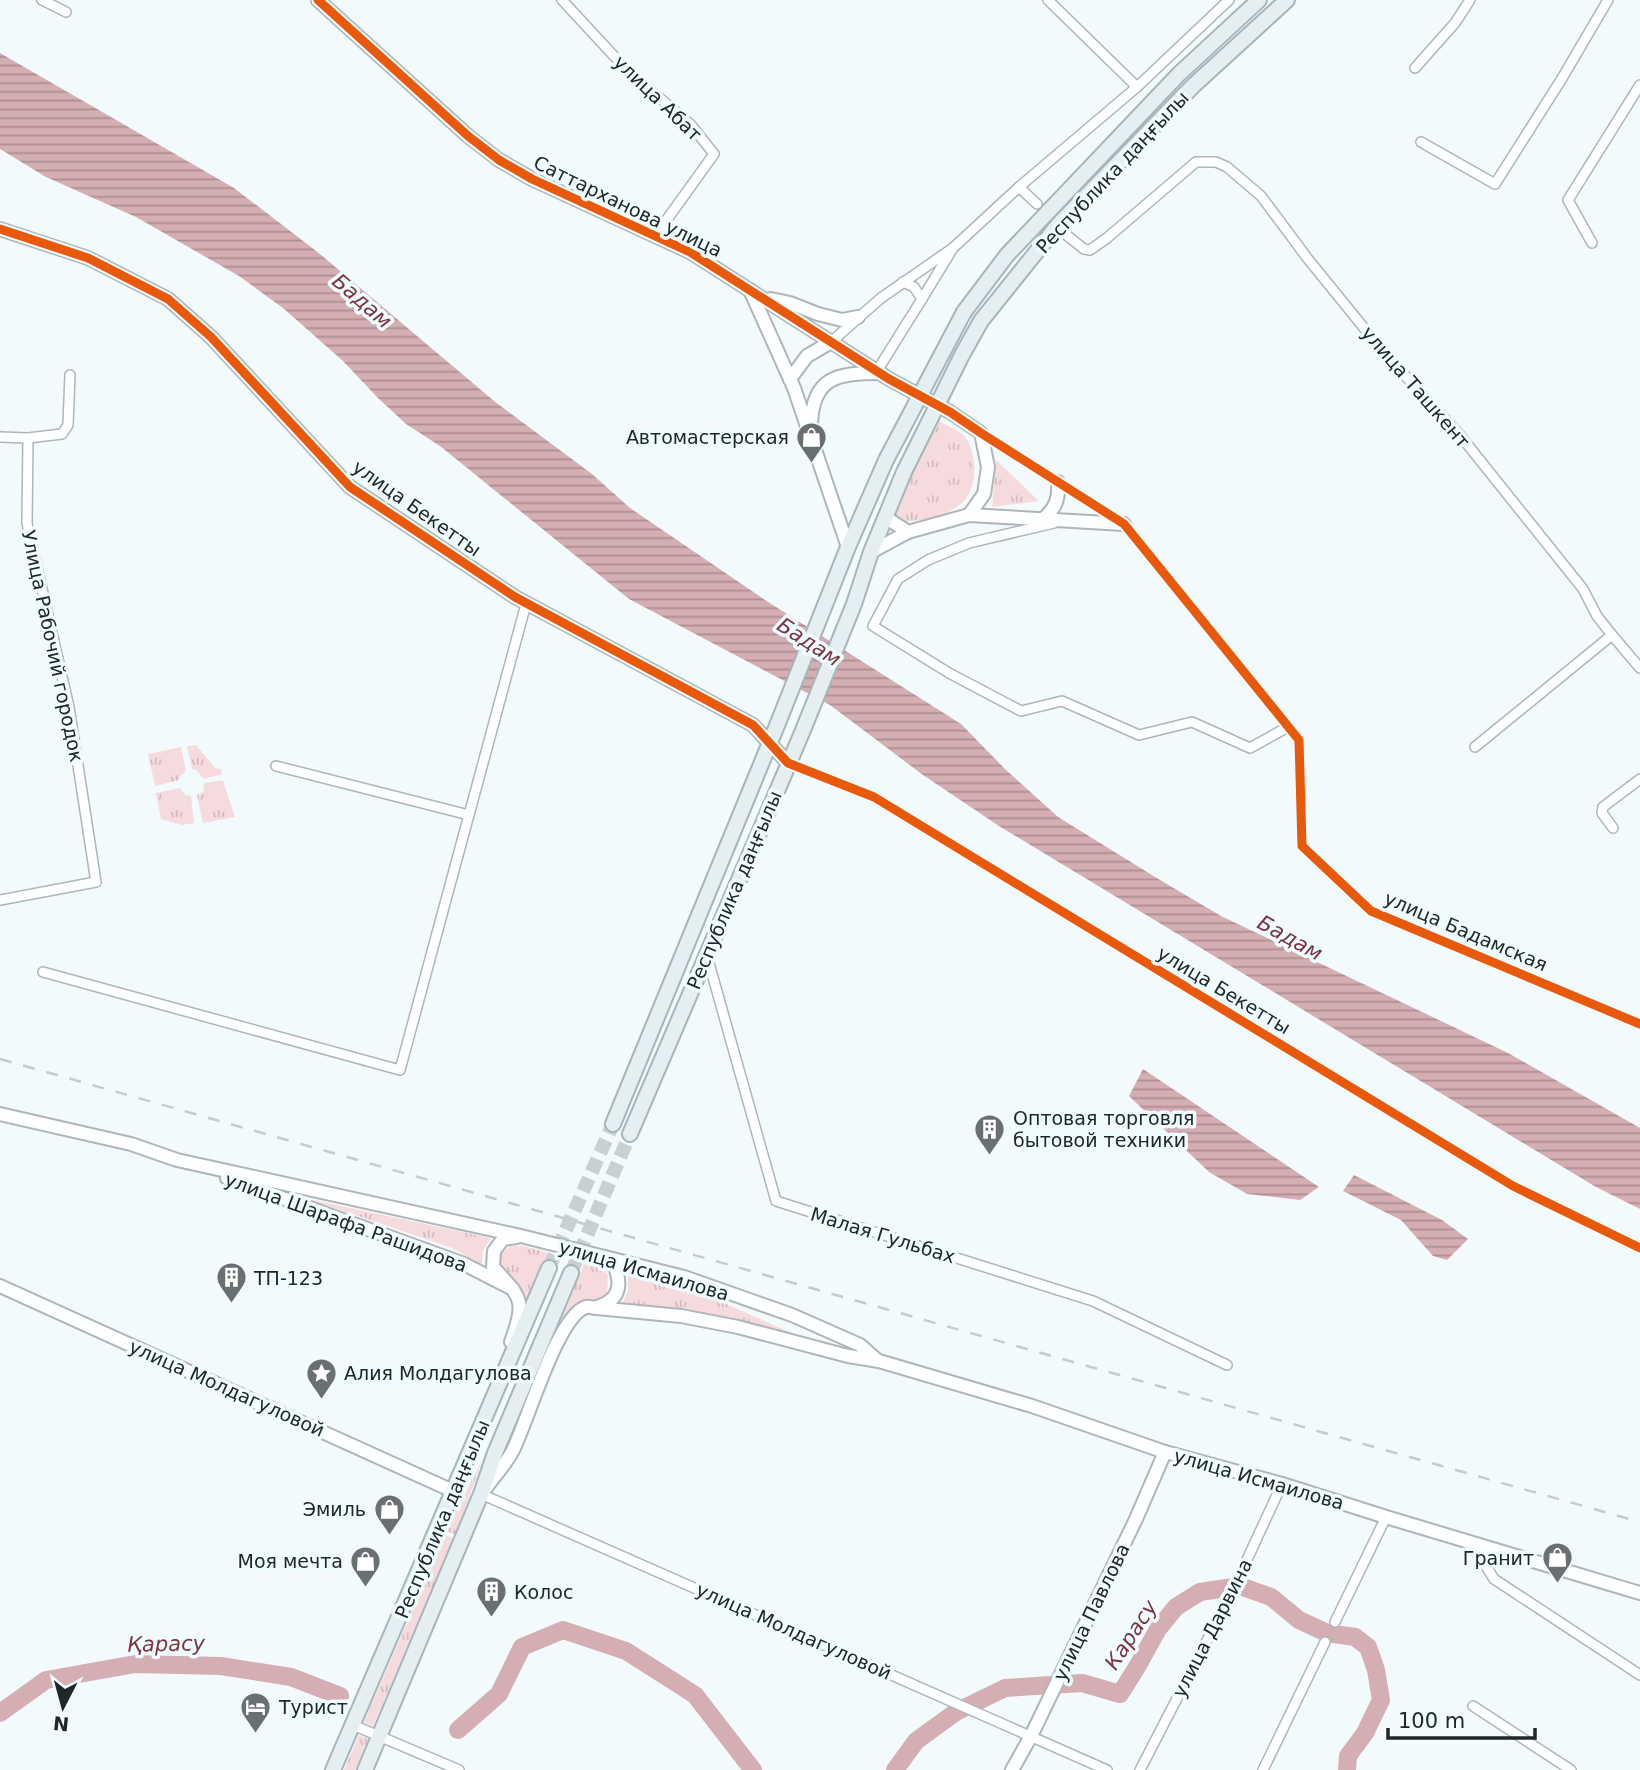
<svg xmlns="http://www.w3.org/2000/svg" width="1640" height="1770" font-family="'DejaVu Sans',sans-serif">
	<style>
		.grass { fill: url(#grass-tufts) }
		.water { fill: url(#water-rules) }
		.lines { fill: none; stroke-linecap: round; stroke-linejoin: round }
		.river { stroke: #d4aeb2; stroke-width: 18 }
		.primary-tunnel { stroke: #c8d0d1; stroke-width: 14; stroke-dasharray: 14 7; stroke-linecap: butt }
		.street-casing { stroke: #b0b5b7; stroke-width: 12 }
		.secondary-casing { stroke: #b0b5b7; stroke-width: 16 }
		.primary-casing { stroke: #a5b6bb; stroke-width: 18 }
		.street { stroke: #fdfeff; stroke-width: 9 }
		.secondary { stroke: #fdfeff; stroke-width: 12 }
		.primary { stroke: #e5eef0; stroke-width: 14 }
		.rail { stroke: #c8cacb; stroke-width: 2.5; stroke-dasharray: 12 12; stroke-linecap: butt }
		.primary-bridge-casing { stroke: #a5b6bb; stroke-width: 18; stroke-linecap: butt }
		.primary-bridge { stroke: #e5eef0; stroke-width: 14 }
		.cycleway-casing { stroke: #effcff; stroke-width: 13 }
		.cycleway { stroke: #e8590c; stroke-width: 9 }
		.labels { text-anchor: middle; stroke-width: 7; stroke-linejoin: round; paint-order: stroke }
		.street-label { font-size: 19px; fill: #212627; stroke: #effcff }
		.poi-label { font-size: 19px; fill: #212627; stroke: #effcff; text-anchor: start }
		.water-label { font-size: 21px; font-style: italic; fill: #7c343f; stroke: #effcff }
	</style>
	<defs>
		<pattern id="grass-tufts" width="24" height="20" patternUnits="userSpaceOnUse" patternTransform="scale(1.75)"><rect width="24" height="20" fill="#f6dbde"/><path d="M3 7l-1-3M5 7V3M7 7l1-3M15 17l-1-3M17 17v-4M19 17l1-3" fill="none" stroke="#d3bcbe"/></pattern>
		<pattern id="water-rules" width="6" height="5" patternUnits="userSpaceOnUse" patternTransform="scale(1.75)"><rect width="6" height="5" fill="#d4aeb2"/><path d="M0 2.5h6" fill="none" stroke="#ac8d91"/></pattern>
	</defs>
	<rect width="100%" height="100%" fill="#f2fafc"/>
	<g class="grass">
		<path d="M937 420C944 424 954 428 961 433 978 446 979 489 962 503 945 517 928 519 906 522L896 515 895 504Z"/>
		<path d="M996 460 1039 501 992 507Z"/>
		<path d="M196 745 215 768 221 769 222 774 204 779 196 770 192 769 187 746Z"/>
		<path d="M181 747 186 771 181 775 179 780 155 786 148 754Z"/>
		<path d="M223 781 235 817 203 823 197 795 203 792 204 783Z"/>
		<path d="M180 788 185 795 191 796 194 823 182 825 161 819 156 793Z"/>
		<path d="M308 1199 491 1238 483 1251 482 1264 452 1248Z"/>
		<path d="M510 1246H524L552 1254 525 1322C526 1315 528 1305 526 1298 523 1285 508 1276 500 1266L501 1254Z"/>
		<path d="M584 1264 602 1268 608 1275 607 1293 600 1300C578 1300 575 1304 561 1320Z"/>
		<path d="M628 1276 708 1296 830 1350 672 1307 622 1304 628 1291Z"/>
		<path d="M482 1460 456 1535 446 1531Z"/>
		<path d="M445 1535 454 1538 373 1726 364 1722Z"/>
		<path d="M359 1735 368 1739 355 1770H344Z"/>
	</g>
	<g class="water">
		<path d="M0 53 234 188 320 254 494 401 592 474 630 508 765 600 961 724 1006 770 1058 817 1160 880 1221 916 1508 1053 1640 1128V1209L1596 1187 999 826 923 775 830 705 629 599 440 446 406 424 378 398 343 361 283 308 239 276 136 217 46 177 0 149Z"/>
		<path d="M1143 1069 1319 1187 1300 1200 1247 1194 1209 1172 1129 1096Z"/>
		<path d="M1354 1175 1442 1220 1468 1239 1447 1260 1433 1256 1401 1220 1343 1191Z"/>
	</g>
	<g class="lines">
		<g class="river">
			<path d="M0 1713 46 1680 135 1664 221 1666 291 1677 340 1696"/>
			<path d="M458 1730 499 1694 522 1647 563 1630 626 1651 695 1695 753 1770"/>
			<path d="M895 1770 916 1741 956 1712 1005 1688 1082 1683 1120 1694 1137 1667 1158 1629 1176 1607 1200 1592 1240 1586 1271 1597 1299 1620 1327 1633 1355 1637 1368 1647 1376 1670 1381 1700 1365 1733 1348 1756 1347 1770"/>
		</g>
		<g class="primary-tunnel">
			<path d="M549 1268 613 1124"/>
			<path d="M571 1273 630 1134"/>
		</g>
		<defs>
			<g id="street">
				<path d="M42 0 66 12"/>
				<path d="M562 0 626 69 691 125 714 154 655 236"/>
				<path d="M1048 0 1137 87"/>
				<path d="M1415 68 1455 23 1470 0"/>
				<path d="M1421 142 1495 184 1561 80 1608 0"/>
				<path d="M1019 187 1037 204"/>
				<path d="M1064 233 1084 249 1090 250 1107 238 1196 162H1216L1227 167 1261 196 1308 259 1386 355 1459 434 1583 589 1597 616 1612 635 1475 747"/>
				<path d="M1592 243 1568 200 1640 85"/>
				<path d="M953 248 1019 187 1137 87 1229 0"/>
				<path d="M903 282 914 287 922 299"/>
				<path d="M831 342 881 298 953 248 922 299 877 371"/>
				<path d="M981 433 1124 524 1299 740 1302 846 1371 911 1640 1024"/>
				<path d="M0 437 28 438 62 434 68 425 70 375"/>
				<path d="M1054 523 969 543 928 560 898 579 873 626 949 673 1021 711 1062 701 1139 735 1192 722 1250 748 1288 727"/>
				<path d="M1612 635 1640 668"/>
				<path d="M788 763 874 797 1513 1186 1640 1248"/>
				<path d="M276 766 469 815"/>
				<path d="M1613 828 1602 813 1603 807 1640 779"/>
				<path d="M0 900 96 882 69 707 27 523 28 438"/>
				<path d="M707 956 776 1201 1093 1301 1227 1365"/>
				<path d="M43 972 400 1070 526 604"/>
				<path d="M481 1494 1107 1770"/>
				<path d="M1471 1542 1494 1579 1640 1675"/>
				<path d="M1335 1622 1386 1517"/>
				<path d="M1473 1706 1571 1770"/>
				<path d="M353 1725 459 1770"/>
				<path d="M1140 1770 1233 1590 1282 1484"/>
				<path d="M1263 1770 1325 1642"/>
			</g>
			<g id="secondary">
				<path d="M318 0 468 136 499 160 532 179 690 252 889 379 950 412 981 433 988 467 984 494 969 515"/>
				<path d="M0 229 88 258 168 299 211 337 350 487 515 597 753 725 788 763"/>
				<path d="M750 290 794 388 848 547"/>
				<path d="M771 299 790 303 818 314 842 320 858 317"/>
				<path d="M790 379 807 356 831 342"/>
				<path d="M811 426C812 376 838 373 881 373"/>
				<path d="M885 517 908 532"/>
				<path d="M1043 519C1056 508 1059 499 1058 482"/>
				<path d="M871 552 908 532 969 515 1124 524"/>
				<path d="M0 1114 131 1144 177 1160 521 1236 684 1277 792 1315 860 1345 878 1361"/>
				<path d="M227 1178 464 1264 513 1289"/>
				<path d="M0 1286 453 1491"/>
				<path d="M597 1307C624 1299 621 1280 612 1259"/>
				<path d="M511 1342C526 1299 522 1299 493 1267L494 1251 503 1239 517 1237"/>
				<path d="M486 1488C494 1476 505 1465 512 1452 527 1424 557 1316 586 1307 589 1306 593 1308 597 1308L681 1316 738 1327 848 1356 879 1361 1032 1406 1165 1452 1282 1484 1386 1517 1640 1593"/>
				<path d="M1012 1770 1031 1736 1136 1519 1165 1452"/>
			</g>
			<g id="primary">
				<path d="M964 312 1007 255 1179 74 1259 0"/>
				<path d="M981 321 1058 225 1194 85 1287 0"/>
				<path d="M613 1124 778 723 848 547 886 460"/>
				<path d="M630 1134 801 735 854 604 871 552 904 472"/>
				<path d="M333 1770 549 1268"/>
				<path d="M365 1770 481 1494 495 1453 571 1273"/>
			</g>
		</defs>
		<use href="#street" class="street-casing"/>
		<use href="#secondary" class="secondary-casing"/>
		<use href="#primary" class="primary-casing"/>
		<use href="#street" class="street"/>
		<use href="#secondary" class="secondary"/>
		<use href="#primary" class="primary"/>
		<path class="rail" d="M0 1059 1640 1522"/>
		<defs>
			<g id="primary-bridge">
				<path d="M886 460 964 312"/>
				<path d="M904 472 962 355 981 321"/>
			</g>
		</defs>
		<use href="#primary-bridge" class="primary-bridge-casing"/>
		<use href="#primary-bridge" class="primary-bridge"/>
		<defs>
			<g id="cycleway">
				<path d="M318 0 468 136 499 160 532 179 690 252 889 379 950 412 981 433 1124 524 1299 740 1302 846 1371 911 1640 1024"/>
				<path d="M0 229 88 258 168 299 211 337 350 487 515 597 753 725 788 763 874 797 1513 1186 1640 1248"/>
			</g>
		</defs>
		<use href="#cycleway" class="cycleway-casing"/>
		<use href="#cycleway" class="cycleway"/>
	</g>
	<defs>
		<symbol id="shop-pin" viewBox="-11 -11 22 30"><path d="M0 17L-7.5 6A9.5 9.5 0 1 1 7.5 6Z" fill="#6a7072" stroke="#effcff"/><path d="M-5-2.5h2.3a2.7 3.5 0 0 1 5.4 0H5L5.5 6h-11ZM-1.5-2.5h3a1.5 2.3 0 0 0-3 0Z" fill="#fff"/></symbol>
		<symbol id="building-pin" viewBox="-11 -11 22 30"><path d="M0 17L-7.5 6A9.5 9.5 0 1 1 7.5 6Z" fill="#6a7072" stroke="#effcff"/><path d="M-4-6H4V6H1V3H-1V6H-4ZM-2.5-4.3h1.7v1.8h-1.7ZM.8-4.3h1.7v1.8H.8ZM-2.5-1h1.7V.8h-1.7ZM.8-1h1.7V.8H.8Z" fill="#fff"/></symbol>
		<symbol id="sight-pin" viewBox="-11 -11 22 30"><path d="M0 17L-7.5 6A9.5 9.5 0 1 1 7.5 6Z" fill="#6a7072" stroke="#effcff"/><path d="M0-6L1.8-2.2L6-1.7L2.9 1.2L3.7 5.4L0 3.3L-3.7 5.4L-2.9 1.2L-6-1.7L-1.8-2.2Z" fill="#fff"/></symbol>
		<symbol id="hotel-pin" viewBox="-11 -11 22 30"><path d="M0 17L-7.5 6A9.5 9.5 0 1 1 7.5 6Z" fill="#6a7072" stroke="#effcff"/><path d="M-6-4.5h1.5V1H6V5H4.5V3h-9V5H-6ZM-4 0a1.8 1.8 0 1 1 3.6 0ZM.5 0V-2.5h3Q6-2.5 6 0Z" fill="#fff"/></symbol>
	</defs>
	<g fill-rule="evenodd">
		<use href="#shop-pin" x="794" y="420" width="35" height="47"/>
		<use href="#building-pin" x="972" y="1112" width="35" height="47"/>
		<use href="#building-pin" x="214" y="1260" width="35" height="47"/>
		<use href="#sight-pin" x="304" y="1356" width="35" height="47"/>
		<use href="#shop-pin" x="372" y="1492" width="35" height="47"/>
		<use href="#shop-pin" x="1540" y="1540" width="35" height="47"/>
		<use href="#shop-pin" x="348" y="1544" width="35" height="47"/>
		<use href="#building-pin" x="474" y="1574" width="35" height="47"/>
		<use href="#hotel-pin" x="238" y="1690" width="35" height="47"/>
	</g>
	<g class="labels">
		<g class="street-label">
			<text transform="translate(658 98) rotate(44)" y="7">улица Абат</text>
			<text transform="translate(1112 172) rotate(-47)" y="7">Республика даңғылы</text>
			<text transform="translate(628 206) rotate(26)" y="7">Саттарханова улица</text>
			<text transform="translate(1416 387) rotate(49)" y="7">улица Ташкент</text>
			<text transform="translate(417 508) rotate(35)" y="7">улица Бекетты</text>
			<text transform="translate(53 646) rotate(78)" y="7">Улица Рабочий городок</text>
			<text transform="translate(734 890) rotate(-67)" y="7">Республика даңғылы</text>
			<text transform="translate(1466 931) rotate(23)" y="7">улица Бадамская</text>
			<text transform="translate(1224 990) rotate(31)" y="7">улица Бекетты</text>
			<text transform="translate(346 1222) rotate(20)" y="7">улица Шарафа Рашидова</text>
			<text transform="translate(883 1235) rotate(17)" y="7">Малая Гульбах</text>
			<text transform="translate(644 1270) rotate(16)" y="7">улица Исмаилова</text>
			<text transform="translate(227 1388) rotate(24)" y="7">улица Молдагуловой</text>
			<text transform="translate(1259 1479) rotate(16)" y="7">улица Исмаилова</text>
			<text transform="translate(442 1519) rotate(-67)" y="7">Республика даңғылы</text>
			<text transform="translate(1091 1612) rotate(-64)" y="7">улица Павлова</text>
			<text transform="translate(1212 1628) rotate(-63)" y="7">улица Дарвина</text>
			<text transform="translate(794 1631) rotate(24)" y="7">улица Молдагуловой</text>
		</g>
		<g class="poi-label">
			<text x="789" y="444" text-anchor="end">Автомастерская</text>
			<text x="1013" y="1125">Оптовая торговля<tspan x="1013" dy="22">бытовой техники</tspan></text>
			<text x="254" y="1285">ТП-123</text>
			<text x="344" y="1380">Алия Молдагулова</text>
			<text x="366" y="1516" text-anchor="end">Эмиль</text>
			<text x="1534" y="1565" text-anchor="end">Гранит</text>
			<text x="343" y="1568" text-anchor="end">Моя мечта</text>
			<text x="514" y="1599">Колос</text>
			<text x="279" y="1714">Турист</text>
		</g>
		<g class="water-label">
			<text transform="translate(362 301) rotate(41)" y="7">Бадам</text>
			<text transform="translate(809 642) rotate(33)" y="7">Бадам</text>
			<text transform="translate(1290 938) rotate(29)" y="7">Бадам</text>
			<text transform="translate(1131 1635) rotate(-57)" y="7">Карасу</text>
			<text transform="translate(166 1644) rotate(-1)" y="7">Қарасу</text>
		</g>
	</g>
	<g transform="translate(63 1707) rotate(186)" stroke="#effcff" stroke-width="5" paint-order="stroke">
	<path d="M0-5L12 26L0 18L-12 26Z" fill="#212627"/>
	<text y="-10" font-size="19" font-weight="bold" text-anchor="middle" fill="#212627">N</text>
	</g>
	<path d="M1388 1728v10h147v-10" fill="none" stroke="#212627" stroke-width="3.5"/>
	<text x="1398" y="1728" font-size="21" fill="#212627" stroke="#effcff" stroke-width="5" paint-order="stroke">100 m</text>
</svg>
